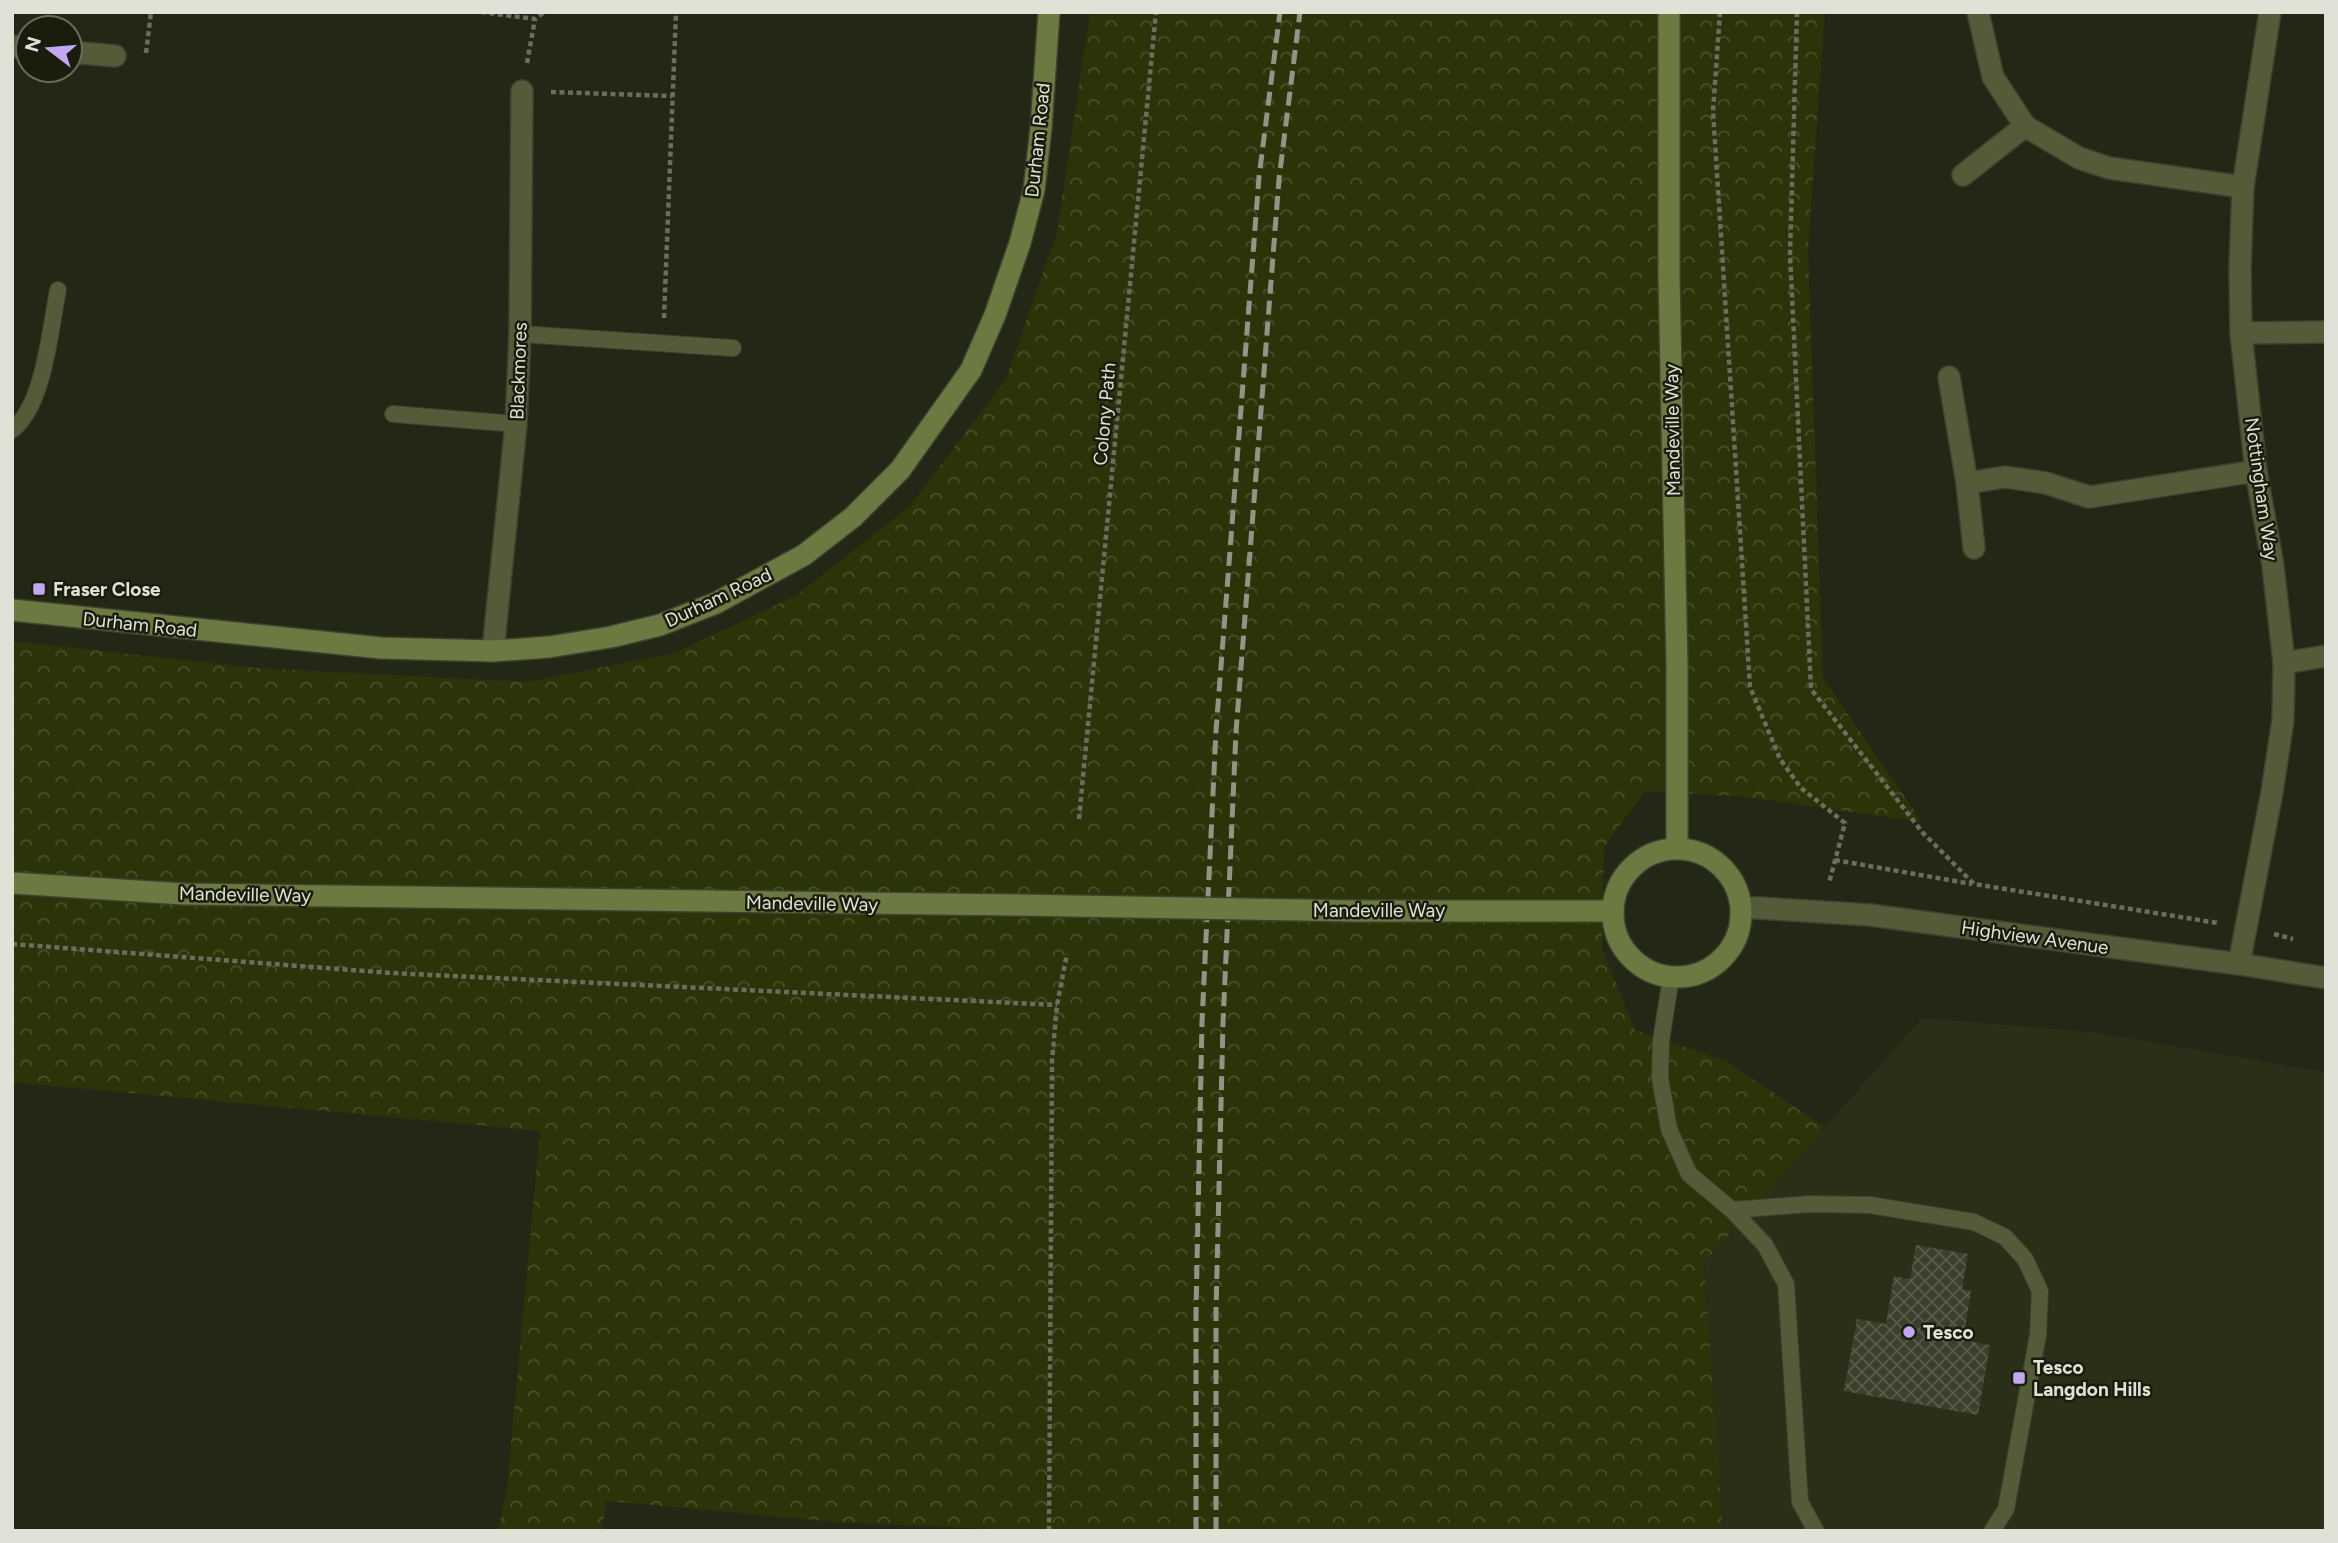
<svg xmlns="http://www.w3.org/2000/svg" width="2338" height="1543" font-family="Figtree,sans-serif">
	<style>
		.built { fill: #2a2f17 }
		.forest { fill: url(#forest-crowns) }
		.building { fill: url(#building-cross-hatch) }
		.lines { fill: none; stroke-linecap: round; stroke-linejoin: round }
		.lane-casing { stroke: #3d4130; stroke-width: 18 }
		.street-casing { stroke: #3d4130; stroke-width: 24 }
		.secondary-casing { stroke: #3d4130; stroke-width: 24 }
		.path { stroke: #6b6e5f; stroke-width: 4.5; stroke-dasharray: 5 3.5; stroke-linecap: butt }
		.lane { stroke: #535b38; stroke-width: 16 }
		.street { stroke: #535b38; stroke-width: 21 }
		.secondary { stroke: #6c7941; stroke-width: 21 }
		.rail { stroke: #919587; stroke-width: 5; stroke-dasharray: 14 7; stroke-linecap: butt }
		.secondary-bridge-casing { stroke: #3d4130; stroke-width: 24; stroke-linecap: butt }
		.secondary-bridge { stroke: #6c7941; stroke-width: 21 }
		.poi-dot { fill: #c1a8f3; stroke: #1a1d0c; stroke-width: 2.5 }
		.labels { text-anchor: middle; stroke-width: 5; stroke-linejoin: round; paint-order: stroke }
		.street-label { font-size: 19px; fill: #dfe2d7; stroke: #1a1d0c }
		.poi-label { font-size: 19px; font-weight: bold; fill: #dfe2d7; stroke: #1a1d0c; text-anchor: start }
	</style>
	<defs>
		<pattern id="forest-crowns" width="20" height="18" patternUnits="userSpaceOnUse" patternTransform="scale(1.75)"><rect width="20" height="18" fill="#2b3308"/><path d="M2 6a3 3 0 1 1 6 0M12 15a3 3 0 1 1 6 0" fill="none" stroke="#49502b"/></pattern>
		<pattern id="building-cross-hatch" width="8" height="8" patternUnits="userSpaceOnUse" patternTransform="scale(1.75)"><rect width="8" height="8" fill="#3b402d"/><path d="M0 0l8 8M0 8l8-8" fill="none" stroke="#575b4b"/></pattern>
	</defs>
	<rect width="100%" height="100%" fill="#232715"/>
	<path class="built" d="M1922 1018 2091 1032 2326 1072V1531H1721L1704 1263Z"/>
	<path class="forest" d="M1090 12H1825L1808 249 1823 678 1922 822 1746 797 1645 791 1604 847 1602 948 1635 1030 1726 1061 1825 1127 1704 1263 1723 1531H1035L837 1522 606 1501 602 1531H498L507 1488 540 1131 12 1082V641L256 668 528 682 675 653 797 595 910 506 1006 379 1057 232Z"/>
	<path class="building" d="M1916 1245 1968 1254 1962 1289 1971 1291 1963 1340 1990 1345 1978 1415 1844 1391 1857 1319 1886 1324 1894 1276 1910 1279Z"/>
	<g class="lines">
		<defs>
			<g id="lane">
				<path d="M520 334 733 348"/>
				<path d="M393 414 516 424"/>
				<path d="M12 430C44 406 50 330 58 290"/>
				<path d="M1671 977 1661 1041 1660 1078 1669 1129 1689 1174 1732 1210 1765 1245 1786 1284 1800 1502 1816 1531"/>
				<path d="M1732 1210 1810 1204 1870 1205 1974 1222 2005 1237 2025 1259 2040 1291 2038 1335 2006 1509 1992 1531"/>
			</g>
			<g id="street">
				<path d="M1978 12 1993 77 2025 126 2079 158 2109 168 2243 187"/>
				<path d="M12 46 28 48"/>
				<path d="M70 52 115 56"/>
				<path d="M1963 175 2025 126"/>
				<path d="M2241 333 2326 332"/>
				<path d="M1949 377 1967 483 2005 477 2046 483 2089 497 2256 471"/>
				<path d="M1967 483 1974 548"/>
				<path d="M493 651 516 424 520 334 522 91"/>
				<path d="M2284 663 2326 656"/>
				<path d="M1742 907 1870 915 2239 964 2326 978"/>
				<path d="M2239 964 2272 792 2283 720 2284 663 2273 566 2256 471 2241 333 2240 268 2243 187 2270 12"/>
			</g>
			<g id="secondary">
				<path d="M1669 12V276L1677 667V848"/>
				<path d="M12 610 381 648 493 651 549 647 611 637 660 625 716 603 804 555 853 517 900 470 971 370 995 315 1020 243 1034 190 1041 128 1049 12"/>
				<circle cx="1677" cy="913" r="64"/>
				<path d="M12 883 184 894 1017 905"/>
				<path d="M1359 911H1613"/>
			</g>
		</defs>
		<use href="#lane" class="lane-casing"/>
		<use href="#street" class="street-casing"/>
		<use href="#secondary" class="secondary-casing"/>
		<g class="path">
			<path d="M481 12 535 19 544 12"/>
			<path d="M1720 12 1713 111 1750 687 1780 759 1801 788 1845 823 1829 883"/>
			<path d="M1797 12 1790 254 1811 689 1923 833 1974 884 2218 923"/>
			<path d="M146 53 151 12"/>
			<path d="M527 63 535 19"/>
			<path d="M551 92 672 96"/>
			<path d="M664 318 676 12"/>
			<path d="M1079 819 1156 12"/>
			<path d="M1835 860 1972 884"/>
			<path d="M2274 934 2293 939"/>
			<path d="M12 944 391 973 1057 1005"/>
			<path d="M1049 1531 1052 1061 1057 1005 1067 954"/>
		</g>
		<use href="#lane" class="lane"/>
		<use href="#street" class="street"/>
		<use href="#secondary" class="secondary"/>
		<g class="rail">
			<path d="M1196 1531V1311L1202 1022 1216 731 1259 177 1280 12"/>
			<path d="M1216 1531V1311L1223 1023 1236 732 1279 179 1300 12"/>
		</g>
		<defs>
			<path id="secondary-bridge" d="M1017 905 1359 911"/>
		</defs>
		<use href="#secondary-bridge" class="secondary-bridge-casing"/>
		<use href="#secondary-bridge" class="secondary-bridge"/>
	</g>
	<g class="poi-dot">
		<rect x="32" y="582" width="14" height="14" rx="3.5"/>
		<circle cx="1909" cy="1332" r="7"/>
		<rect x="2012" y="1371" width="14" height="14" rx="3.5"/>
	</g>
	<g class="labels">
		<g class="street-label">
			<text transform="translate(1037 140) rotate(-84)" y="7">Durham Road</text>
			<text transform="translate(518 371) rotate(-88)" y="7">Blackmores</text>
			<text transform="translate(1104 414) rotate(-85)" y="7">Colony Path</text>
			<text transform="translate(1672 430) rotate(-91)" y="7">Mandeville Way</text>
			<text transform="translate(2262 489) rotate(82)" y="7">Nottingham Way</text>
			<text transform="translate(718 597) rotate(-25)" y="7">Durham Road</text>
			<text transform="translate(140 624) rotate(6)" y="7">Durham Road</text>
			<text transform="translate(245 894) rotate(1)" y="7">Mandeville Way</text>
			<text transform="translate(812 903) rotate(1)" y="7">Mandeville Way</text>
			<text x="1379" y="917">Mandeville Way</text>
			<text transform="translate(2035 937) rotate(8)" y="7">Highview Avenue</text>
		</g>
		<g class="poi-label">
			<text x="53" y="596">Fraser Close</text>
			<text x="1923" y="1339">Tesco</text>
			<text x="2033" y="1374">Tesco<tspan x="2033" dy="22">Langdon Hills</tspan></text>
		</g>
	</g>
	<rect width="2338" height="1543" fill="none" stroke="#dfe2d7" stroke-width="28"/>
	<g transform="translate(49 49) rotate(286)"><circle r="33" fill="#1a1d0c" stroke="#696c5d" stroke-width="2"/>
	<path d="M0-5L12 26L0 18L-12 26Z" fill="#c1a8f3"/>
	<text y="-10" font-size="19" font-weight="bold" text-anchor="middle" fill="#dfe2d7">N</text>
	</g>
</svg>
